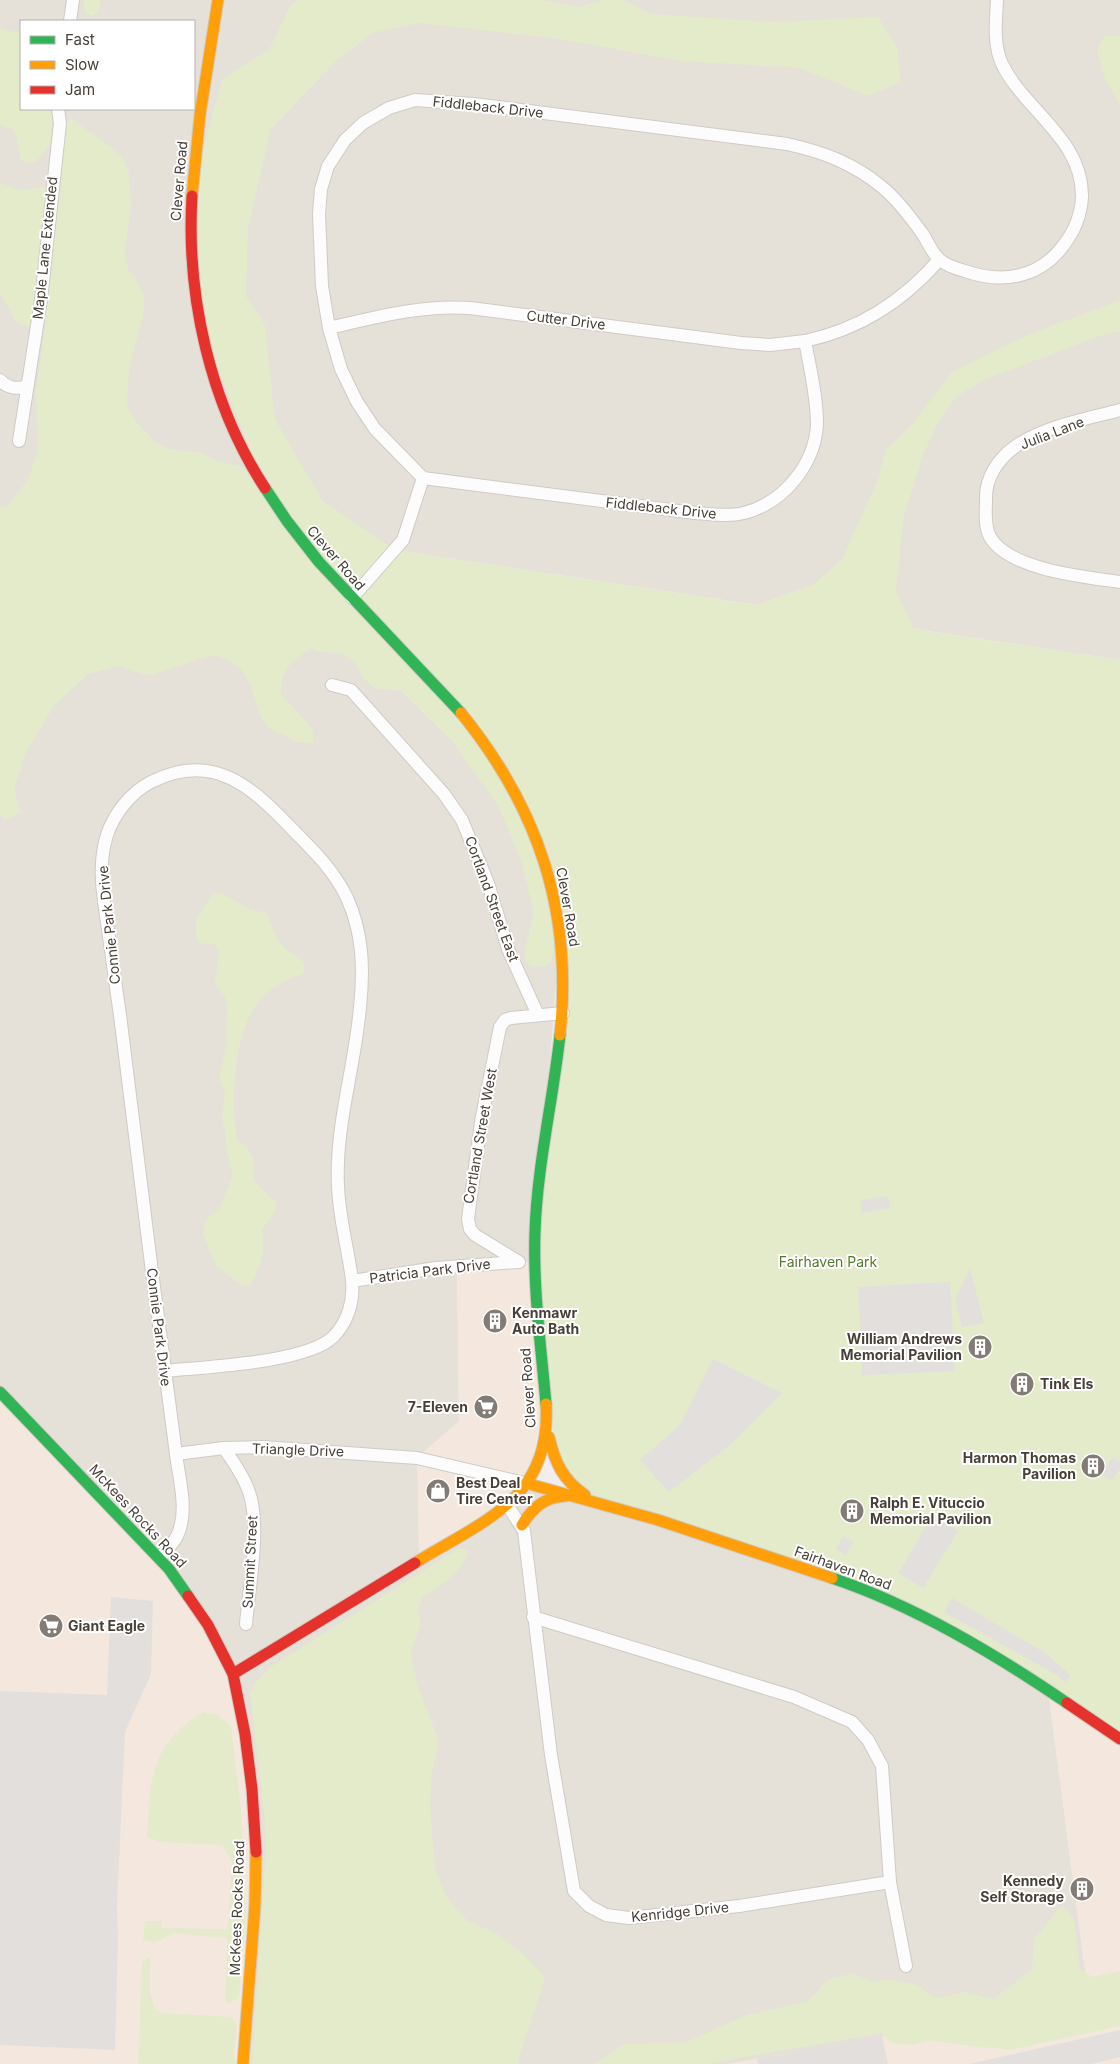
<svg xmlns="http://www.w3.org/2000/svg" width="1120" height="2064" font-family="Inter,sans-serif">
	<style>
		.residential { fill: #e5e0d8; fill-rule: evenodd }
		.commercial { fill: #f4e8de }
		.green { fill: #e3ebcb }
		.parking { fill: #e3dfdc }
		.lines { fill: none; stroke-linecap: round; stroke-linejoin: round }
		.street-casing { stroke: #cecbc7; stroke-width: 14 }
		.fast-casing { stroke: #d1cbc2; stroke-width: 13 }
		.slow-casing { stroke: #d1cbc2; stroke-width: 13 }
		.jam-casing { stroke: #d1cbc2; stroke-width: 13 }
		.street { stroke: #fdfcfc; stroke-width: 12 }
		.fast { stroke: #30b455; stroke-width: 11 }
		.slow { stroke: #ff9f0a; stroke-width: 11 }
		.jam { stroke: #e5322d; stroke-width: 11 }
		.labels { text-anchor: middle; stroke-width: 4; stroke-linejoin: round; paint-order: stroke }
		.street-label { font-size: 14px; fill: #483f37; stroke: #fff }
		.park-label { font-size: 14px; fill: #527b29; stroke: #fff }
		.poi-label { font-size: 14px; font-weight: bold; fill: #483f37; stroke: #fff; text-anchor: start }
	</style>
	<rect width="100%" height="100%" fill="#f1eeeb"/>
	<path class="residential" d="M0 0H1120V660L395 550 444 692 560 934 534 1262 457 1266 459 1421 417 1458 529 1484 861 1588 1048 1690 1089 2001 728 2064H243L0 1392ZM21 21H194V109H21Z"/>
	<g class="commercial">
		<path d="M534 1262 545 1390 529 1484 419 1561 417 1458 459 1421 457 1266Z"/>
		<path d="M0 1392 160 1558 233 1674 252 1789 243 2064H0Z"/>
		<path d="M1048 1690 1120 1739V2064H728L1089 2001Z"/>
	</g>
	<g class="green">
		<path d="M83 0H101L98 12 92 16 85 13Z"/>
		<path d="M298 0H544L577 7 603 0H624L651 14 773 22 878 17 897 47 901 82 868 96 799 68 682 61 552 38 420 23 373 33 336 61 271 129 248 229 246 296 265 325 275 419 322 500 395 550 756 605 814 584 842 559 877 482 886 449 910 427 952 372 1028 335 1120 300V331L1100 336 984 380 957 396 938 422 923 455 904 515 896 591 914 629 1120 660V1739L913 1612 596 1502 558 1471 534 1262 563 1013 552 889 506 776 267 492 202 327 193 188 222 79 269 50 290 6Z"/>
		<path d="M0 28 15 32 21 30V109H52L51 143 37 161 28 163 21 160 16 135 12 129 0 125Z"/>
		<path d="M1104 36H1120V105L1106 81 1097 51Z"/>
		<path d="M72 119 111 147 123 158 129 173 131 204 125 253 128 269 138 282 144 296V311L129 370 127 404 134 419 155 442 169 449 202 453 215 460 243 467 443 695 503 778 536 845 557 935 551 962 546 966 531 967 525 960 526 945 534 913 522 864 499 807 452 741 400 690 376 689 364 679 355 663 342 654 318 651 311 648C291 663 281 667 281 694L312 728 314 743 297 742 268 728 260 715 250 684 241 669 228 660 214 655 149 676 119 666 88 674 54 706 26 752 14 790 21 812 5 820 0 815V507L8 506 28 479 38 450 36 391 46 322 43 300 62 123Z"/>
		<path d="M0 183 20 190 50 186 35 330 16 322 0 293Z"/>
		<path d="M214 893H222L250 909 266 913C271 922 275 937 282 945 292 957 308 955 304 973 289 979 276 984 264 996 233 1025 230 1101 237 1140 255 1150 254 1163 254 1181L276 1203V1211L262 1230C266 1254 261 1263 251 1284L243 1286 216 1266 203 1234 207 1218 220 1208 233 1174 226 1151V1134L222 1118 225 1093 219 1078 226 1047 227 1005 225 997 215 984 219 952 215 945 199 943C188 923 203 908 214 893Z"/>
		<path d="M459 1548 468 1550C465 1572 439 1586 422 1597L418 1611 421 1622 411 1652 417 1683 439 1742 432 1772 430 1805 435 1869 447 1898 468 1921 498 1934 523 1954 545 1977C537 2007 525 2034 518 2064H252L266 1851 265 1820 250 1693 256 1682 269 1668Z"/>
		<path d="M203 1712 218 1715 231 1726 241 1810 246 1916 239 1995 236 2000 229 2003 225 2000 227 1938 173 1933 155 1943 143 1940 145 1921H162V1928L228 1929 232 1861 222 1845 159 1842 147 1837C150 1780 150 1744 203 1712Z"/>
		<path d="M1062 1905 1074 1919 1080 1968 1092 1977 1120 1971V2026L1010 2050 929 2041 912 2045 892 2043 882 2033 707 2064H594L624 2044 687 2042 746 2015 808 2001 829 1979 853 1973 872 1982 890 1979 918 1985 935 1998 964 1992 994 1999 1032 1969 1034 1939Z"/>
		<path d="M150 1957V1993L155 2009 162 2013 230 2017 236 2021C238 2032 235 2041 234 2052 233 2055 236 2060 236 2064H138L142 1962Z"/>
	</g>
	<g class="parking">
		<path d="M888 1196 890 1208 862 1213 861 1200Z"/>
		<path d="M970 1268 984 1323 962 1327 955 1300Z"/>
		<path d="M950 1282 955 1371 862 1375 858 1287Z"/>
		<path d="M713 1359 782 1393 731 1444 669 1492 640 1460 680 1425Z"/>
		<path d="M1113 1457 1120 1462V1469L1111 1481 1101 1474Z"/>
		<path d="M932 1515 958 1531 923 1588 899 1573Z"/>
		<path d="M843 1536 854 1542 846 1555 836 1549Z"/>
		<path d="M111 1597 153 1601 151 1674 125 1732 117 1905 118 1940 115 2050 0 2045V1691L107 1695Z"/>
		<path d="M952 1598 1045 1653 1071 1675 1065 1682 1057 1675 944 1612Z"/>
		<path d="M1120 2030V2057L1092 2064H969Z"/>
		<path d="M882 2036 888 2064H758L757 2059Z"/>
	</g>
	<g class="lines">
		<defs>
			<g id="street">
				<path d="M70 21 73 0"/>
				<path d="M939 260C902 302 860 329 805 341 810 368 817 397 817 424 815 465 783 503 744 513 728 517 711 514 695 513L423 478 375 429 357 402 341 369 329 328 322 286 319 214 321 189 328 166 345 140 363 123 389 108 415 100 474 104 787 144C823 152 853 163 882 187 898 200 912 219 924 236 928 243 932 252 938 258 943 264 957 269 965 271 1002 284 1039 278 1063 246 1074 232 1081 216 1082 197 1083 139 1025 111 1002 64 993 44 996 21 997 0"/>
				<path d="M329 328C377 317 420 305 470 308L741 343 770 345 805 341"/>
				<path d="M0 380C7 388 15 389 26 387"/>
				<path d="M1120 410C1086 419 1045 426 1016 446 999 458 985 477 986 500 986 511 984 526 990 537 1009 570 1086 577 1120 582"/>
				<path d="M19 441 41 300 60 123 58 109"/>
				<path d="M352 598 403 540 423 478"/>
				<path d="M332 685 351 690 444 794 462 820 488 883 508 949 538 1015"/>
				<path d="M519 1262 475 1235 470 1229 468 1219 481 1122 500 1027 505 1020 511 1018 563 1013"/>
				<path d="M352 1281 436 1268 518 1262"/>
				<path d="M165 1371C204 1367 306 1363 333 1337 348 1322 354 1301 352 1280 348 1248 339 1218 338 1186 335 1126 355 1067 360 1007 364 969 363 933 347 898 335 872 314 851 294 831 253 788 214 750 151 782 130 793 114 814 107 835 96 869 105 904 109 937 113 963 116 989 120 1015 138 1161 156 1308 176 1454"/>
				<path d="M224 1448C233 1462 244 1476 249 1492 261 1525 249 1588 246 1624"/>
				<path d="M508 1506 524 1531 551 1755 574 1891 589 1906 606 1915 629 1918 739 1906 890 1882"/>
				<path d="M160 1558C165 1551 173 1544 177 1536 189 1512 179 1479 176 1454L224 1448 263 1447 417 1458 529 1484"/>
				<path d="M533 1617 794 1697 852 1722 868 1740 882 1766 890 1882 906 1966"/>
			</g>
			<g id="fast">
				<path d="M265 488 287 521 319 562 461 713"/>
				<path d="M0 1392 169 1569 188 1596"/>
				<path d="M546 1404C541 1346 533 1290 535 1232 537 1166 553 1101 560 1035"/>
				<path d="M832 1578C915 1606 995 1654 1067 1703"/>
			</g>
			<g id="slow">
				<path d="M192 196 200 115 218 0"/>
				<path d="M461 713C539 809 573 912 560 1035"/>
				<path d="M549 1437C555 1463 563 1480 585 1495"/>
				<path d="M529 1484 658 1520 832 1578"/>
				<path d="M522 1525C533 1507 545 1497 566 1496"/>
				<path d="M415 1563C484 1520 552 1499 546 1404"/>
				<path d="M243 2064 255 1905 256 1852"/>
			</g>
			<g id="jam">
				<path d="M192 196C186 296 210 404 265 488"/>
				<path d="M188 1596 208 1625 233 1674 245 1734 252 1789 256 1852"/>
				<path d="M233 1674 415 1563"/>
				<path d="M1067 1703 1120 1739"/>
			</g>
		</defs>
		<use href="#street" class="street-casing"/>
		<use href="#fast" class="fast-casing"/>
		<use href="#slow" class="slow-casing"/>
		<use href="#jam" class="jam-casing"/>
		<use href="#street" class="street"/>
		<use href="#fast" class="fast"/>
		<use href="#slow" class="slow"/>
		<use href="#jam" class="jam"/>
	</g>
	<defs>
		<symbol id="building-disc" viewBox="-11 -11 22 22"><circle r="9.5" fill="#837c76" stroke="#fff"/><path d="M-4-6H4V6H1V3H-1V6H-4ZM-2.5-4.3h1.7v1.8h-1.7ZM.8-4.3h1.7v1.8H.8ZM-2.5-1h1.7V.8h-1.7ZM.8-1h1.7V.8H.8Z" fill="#fff"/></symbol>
		<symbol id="supermarket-disc" viewBox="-11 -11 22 22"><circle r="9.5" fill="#837c76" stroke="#fff"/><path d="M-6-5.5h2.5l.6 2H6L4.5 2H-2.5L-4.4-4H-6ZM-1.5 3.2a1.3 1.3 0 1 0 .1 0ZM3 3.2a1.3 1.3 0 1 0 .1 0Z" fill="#fff"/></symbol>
		<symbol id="shop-disc" viewBox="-11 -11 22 22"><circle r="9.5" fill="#837c76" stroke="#fff"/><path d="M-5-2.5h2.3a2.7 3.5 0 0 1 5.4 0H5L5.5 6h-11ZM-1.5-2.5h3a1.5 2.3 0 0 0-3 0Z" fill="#fff"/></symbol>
	</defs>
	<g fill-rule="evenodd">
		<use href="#building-disc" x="481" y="1307" width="28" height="28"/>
		<use href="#building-disc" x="966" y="1333" width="28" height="28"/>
		<use href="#building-disc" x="1008" y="1370" width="28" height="28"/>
		<use href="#supermarket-disc" x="472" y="1393" width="28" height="28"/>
		<use href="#building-disc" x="1079" y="1452" width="28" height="28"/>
		<use href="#shop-disc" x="424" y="1477" width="28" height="28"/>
		<use href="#building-disc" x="838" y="1497" width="28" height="28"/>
		<use href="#supermarket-disc" x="37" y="1612" width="28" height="28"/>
		<use href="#building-disc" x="1068" y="1875" width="28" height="28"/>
	</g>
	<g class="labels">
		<g class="street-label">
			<text transform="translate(488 107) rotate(6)" y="5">Fiddleback Drive</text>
			<text transform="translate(179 181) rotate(-85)" y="5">Clever Road</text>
			<text transform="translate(45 248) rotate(-84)" y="5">Maple Lane Extended</text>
			<text transform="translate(566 320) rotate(7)" y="5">Cutter Drive</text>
			<text transform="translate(1052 433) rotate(-21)" y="5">Julia Lane</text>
			<text transform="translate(661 508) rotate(6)" y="5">Fiddleback Drive</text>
			<text transform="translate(336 558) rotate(49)" y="5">Clever Road</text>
			<text transform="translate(492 899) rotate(70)" y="5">Cortland Street East</text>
			<text transform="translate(568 907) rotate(80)" y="5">Clever Road</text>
			<text transform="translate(109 925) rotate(-96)" y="5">Connie Park Drive</text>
			<text transform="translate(480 1136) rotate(-80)" y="5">Cortland Street West</text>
			<text transform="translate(430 1271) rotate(-7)" y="5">Patricia Park Drive</text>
			<text transform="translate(159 1327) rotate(83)" y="5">Connie Park Drive</text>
			<text transform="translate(528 1388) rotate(-94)" y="5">Clever Road</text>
			<text transform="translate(298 1450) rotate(2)" y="5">Triangle Drive</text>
			<text transform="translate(138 1516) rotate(47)" y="5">McKees Rocks Road</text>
			<text transform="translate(250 1562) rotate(-87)" y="5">Summit Street</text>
			<text transform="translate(843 1568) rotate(20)" y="5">Fairhaven Road</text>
			<text transform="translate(237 1908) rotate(-88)" y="5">McKees Rocks Road</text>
			<text transform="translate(680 1912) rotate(-6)" y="5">Kenridge Drive</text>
		</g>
		<g class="park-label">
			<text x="828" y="1267">Fairhaven Park</text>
		</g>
		<g class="poi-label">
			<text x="512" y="1318">Kenmawr<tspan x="512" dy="16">Auto Bath</tspan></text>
			<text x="962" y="1344" text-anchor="end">William Andrews<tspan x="962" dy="16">Memorial Pavilion</tspan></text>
			<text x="1040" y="1389">Tink Els</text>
			<text x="468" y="1412" text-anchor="end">7-Eleven</text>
			<text x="1076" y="1463" text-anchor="end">Harmon Thomas<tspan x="1076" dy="16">Pavilion</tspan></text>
			<text x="456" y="1488">Best Deal<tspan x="456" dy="16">Tire Center</tspan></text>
			<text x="870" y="1508">Ralph E. Vituccio<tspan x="870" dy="16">Memorial Pavilion</tspan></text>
			<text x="68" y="1631">Giant Eagle</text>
			<text x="1064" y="1886" text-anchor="end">Kennedy<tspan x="1064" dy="16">Self Storage</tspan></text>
		</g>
	</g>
	<rect x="20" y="20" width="175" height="90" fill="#ffffff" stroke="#b6b2af"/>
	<rect x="30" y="36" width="25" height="8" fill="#30b455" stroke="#b6b2af"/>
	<text x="65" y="45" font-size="15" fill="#483f37">Fast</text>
	<rect x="30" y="61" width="25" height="8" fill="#ff9f0a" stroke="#b6b2af"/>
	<text x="65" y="70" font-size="15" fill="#483f37">Slow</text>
	<rect x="30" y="86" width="25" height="8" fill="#e5322d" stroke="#b6b2af"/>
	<text x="65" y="95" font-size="15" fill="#483f37">Jam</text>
</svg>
